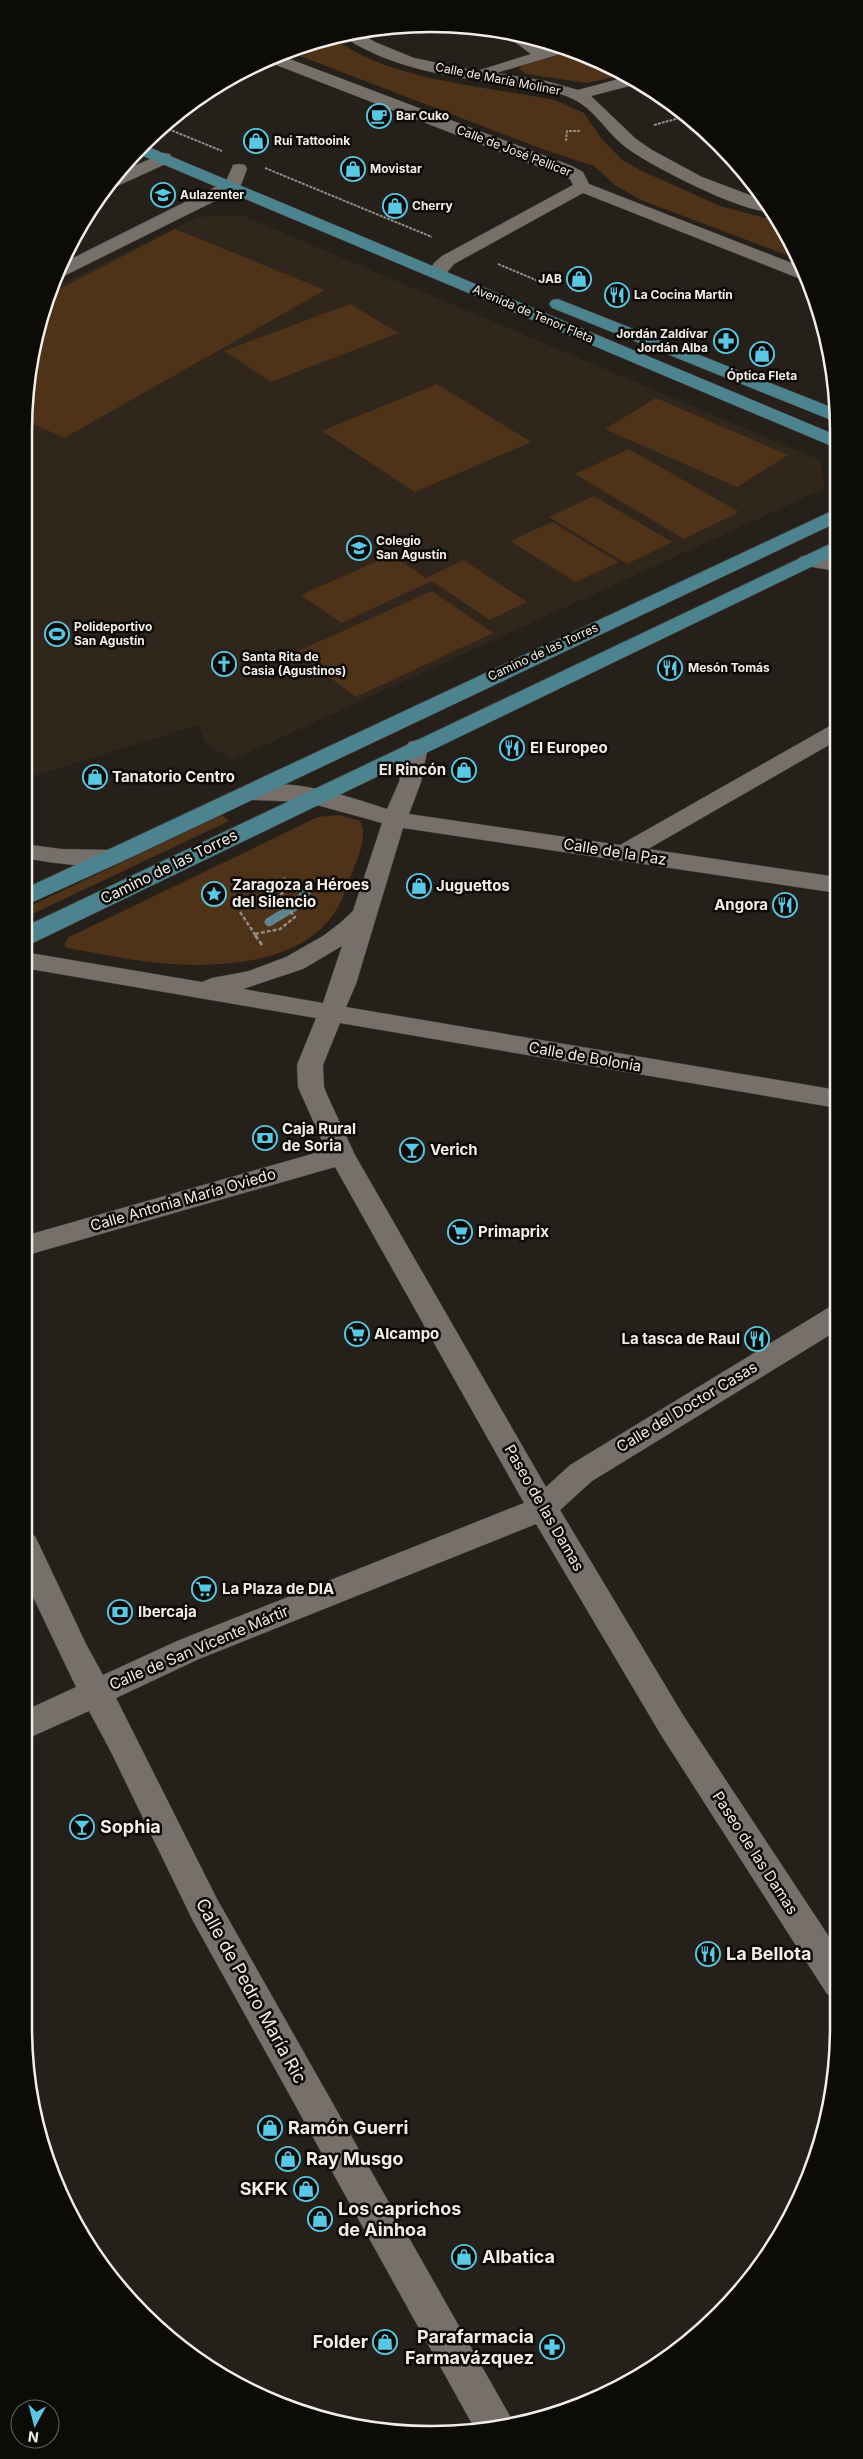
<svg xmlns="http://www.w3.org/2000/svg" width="863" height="2459" font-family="Inter,sans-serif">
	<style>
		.built { fill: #31261c }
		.green { fill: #4e3318 }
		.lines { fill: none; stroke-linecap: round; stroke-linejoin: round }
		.stream { stroke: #5e858d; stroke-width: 9 }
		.minor-casing { stroke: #413c38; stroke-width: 1 }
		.major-casing { stroke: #413c38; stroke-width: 1 }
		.path-far2 { stroke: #8f8a85; stroke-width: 2; stroke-dasharray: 3 1; stroke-linecap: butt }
		.path-far1 { stroke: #8f8a85; stroke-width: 2.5; stroke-dasharray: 4 2; stroke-linecap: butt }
		.path { stroke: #8f8a85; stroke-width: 3; stroke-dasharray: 5 2.5; stroke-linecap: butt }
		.minor { fill: #776f69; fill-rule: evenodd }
		.major { fill: #4c838f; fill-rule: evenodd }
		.labels { text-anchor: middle; stroke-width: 5; stroke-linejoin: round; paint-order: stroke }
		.far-street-label { font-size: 12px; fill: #f1ede9; stroke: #0d0b08 }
		.far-poi-label { font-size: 12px; font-weight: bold; fill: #f1ede9; stroke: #0d0b08; text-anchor: start }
		.poi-label { font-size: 15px; font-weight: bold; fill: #f1ede9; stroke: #0d0b08; text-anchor: start }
		.street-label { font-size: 15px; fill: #f1ede9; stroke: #0d0b08 }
		.near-poi-label { font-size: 18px; font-weight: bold; fill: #f1ede9; stroke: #0d0b08; text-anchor: start }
		.near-street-label { font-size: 18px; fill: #f1ede9; stroke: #0d0b08 }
		.rim { fill: none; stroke: #f1ede9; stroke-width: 2.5 }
	</style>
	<rect width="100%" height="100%" fill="#26201b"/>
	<path class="built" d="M241 215 820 460 825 488 232 760 205 742 198 725 24 779V432L38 326 52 288 198 217Z"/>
	<g class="green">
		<path d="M333 38C391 81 485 86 555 100L584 113 601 138 622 160 642 171 720 206 777 221 797 251 800 260 641 200 615 185 594 166 542 149 287 51 300 45Z"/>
		<path d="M570 51 627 75 586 83 526 74 519 69 523 64Z"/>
		<path d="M175 229 325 290 64 438 25 420 38 326 50 294Z"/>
		<path d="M350 304 398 333 271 382 224 351Z"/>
		<path d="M437 384 531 442 415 492 322 431Z"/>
		<path d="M656 398 788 455 737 487 605 429Z"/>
		<path d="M629 449 739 512 684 539 575 474Z"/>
		<path d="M594 496 672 542 627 564 549 517Z"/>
		<path d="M552 522 618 562 576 582 510 541Z"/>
		<path d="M391 555 426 578 463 560 527 602 490 620 432 581 341 623 301 595Z"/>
		<path d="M432 591 493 633 356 697 296 652Z"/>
		<path d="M222 815 229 821 24 918V909Z"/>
		<path d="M339 815 360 821C369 838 356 861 350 878 347 885 345 893 342 899 315 961 230 968 172 964 137 962 102 954 67 948L64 945 69 937 318 817Z"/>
	</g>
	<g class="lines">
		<path class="stream" d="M269 922 294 907 307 891"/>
		<defs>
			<g id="minor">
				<path d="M358 32 375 42 414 58 477 71 531 54 504 34 525 36 546 49 557 46 570 51 496 73 546 81 578 90 630 76 641 83 591 96 636 139 652 150 702 177 763 200 771 211C748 216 642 162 623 145 605 130 594 109 573 99 553 89 528 88 506 85 461 78 415 72 373 53 363 48 351 43 344 35Z"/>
				<path d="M279 55 572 166 583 172 589 184 802 267 806 279 798 278 583 193 454 264 443 277H431L428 273 434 263 442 256 573 185 570 179 266 61Z"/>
				<path d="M164 153 170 154 172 158 170 162 113 188 105 189 118 173Z"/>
				<path d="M239 164 245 165 247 169 241 185 227 195 64 276 56 277 61 264 215 187 227 179 233 165Z"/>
				<path d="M807 555H823L836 558V571L800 565 797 561 800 557Z"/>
				<path d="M836 725V741L648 849 837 877V893L403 828 356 984 346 1007 837 1090V1108L340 1023 323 1065 324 1087 328 1097 355 1155 546 1487 570 1465 828 1308 838 1305V1330L592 1481 560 1510 683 1715 839 1952V1998L827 1994 661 1735 536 1524 199 1659 116 1698 217 1899 515 2425 476 2431 193 1921 111 1752 89 1711 24 1740V1711L76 1687 24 1578V1533L35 1536 86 1644 103 1675 177 1641 524 1503 335 1167 24 1256V1236L326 1150 298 1087 297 1065 316 1018 24 968V952L202 982 212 978 249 971 286 957 323 936 340 923 353 911 382 823 306 802 252 800 244 798 240 793 244 788C290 776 344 795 387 809L399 782 406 747 409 742 417 740 425 742 428 747 421 782 409 814 620 845 828 727ZM342 946 323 1003 243 989 303 969Z"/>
				<path d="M24 844 61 849 113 850 121 852 125 857 121 862C93 870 53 863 24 858Z"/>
			</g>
			<g id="major">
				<path d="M144 145 836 435V448L136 153Z"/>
				<path d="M558 299 836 409V422L552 308 549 304 552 300Z"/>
				<path d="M836 509V523L134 856 24 906V889Z"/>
				<path d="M836 541V555L33 943 24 945V927Z"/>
			</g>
		</defs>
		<use href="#minor" class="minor-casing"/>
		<use href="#major" class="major-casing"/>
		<g class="path-far2">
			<path d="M654 125 683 117"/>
			<path d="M161 126 222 151"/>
			<path d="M566 141 567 131H579V129"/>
			<path d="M265 168 432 237"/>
			<path d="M498 264 543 283"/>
		</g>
		<g class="path-far1">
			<path d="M240 912 256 936"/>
			<path d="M255 934 280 929 295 917 281 900 280 895 292 885 284 878"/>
		</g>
		<path class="path" d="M255 935 262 945"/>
		<use href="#minor" class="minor"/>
		<use href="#major" class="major"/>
	</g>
	<defs>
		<symbol id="cafe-ring" viewBox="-11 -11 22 22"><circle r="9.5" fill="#0d0b08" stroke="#59c8e4" stroke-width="1.5"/><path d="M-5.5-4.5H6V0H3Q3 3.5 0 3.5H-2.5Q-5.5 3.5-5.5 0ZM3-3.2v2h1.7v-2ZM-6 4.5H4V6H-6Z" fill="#59c8e4"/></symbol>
		<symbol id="shop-ring" viewBox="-11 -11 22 22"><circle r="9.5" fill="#0d0b08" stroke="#59c8e4" stroke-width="1.5"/><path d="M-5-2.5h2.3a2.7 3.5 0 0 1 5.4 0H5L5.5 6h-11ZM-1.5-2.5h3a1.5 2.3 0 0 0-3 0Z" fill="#59c8e4"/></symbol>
		<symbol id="school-ring" viewBox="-11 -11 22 22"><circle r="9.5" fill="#0d0b08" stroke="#59c8e4" stroke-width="1.5"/><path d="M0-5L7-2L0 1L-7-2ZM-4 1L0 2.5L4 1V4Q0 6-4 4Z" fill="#59c8e4"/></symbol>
		<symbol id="restaurant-ring" viewBox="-11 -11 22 22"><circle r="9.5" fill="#0d0b08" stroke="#59c8e4" stroke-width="1.5"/><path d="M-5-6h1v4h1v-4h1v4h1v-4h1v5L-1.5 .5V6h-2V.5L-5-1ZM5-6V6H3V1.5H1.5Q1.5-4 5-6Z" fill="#59c8e4"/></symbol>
		<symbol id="pharmacy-ring" viewBox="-11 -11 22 22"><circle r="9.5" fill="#0d0b08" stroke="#59c8e4" stroke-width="1.5"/><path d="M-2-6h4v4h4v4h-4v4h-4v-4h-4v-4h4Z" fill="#59c8e4"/></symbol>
		<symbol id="stadium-ring" viewBox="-11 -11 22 22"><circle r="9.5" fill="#0d0b08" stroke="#59c8e4" stroke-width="1.5"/><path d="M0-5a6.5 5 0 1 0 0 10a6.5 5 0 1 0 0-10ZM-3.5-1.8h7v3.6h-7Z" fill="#59c8e4"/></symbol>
		<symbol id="church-ring" viewBox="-11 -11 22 22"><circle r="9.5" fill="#0d0b08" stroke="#59c8e4" stroke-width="1.5"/><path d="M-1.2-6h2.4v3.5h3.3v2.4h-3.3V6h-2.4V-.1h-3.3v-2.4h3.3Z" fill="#59c8e4"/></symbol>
		<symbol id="sight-ring" viewBox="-11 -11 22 22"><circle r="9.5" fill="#0d0b08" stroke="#59c8e4" stroke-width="1.5"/><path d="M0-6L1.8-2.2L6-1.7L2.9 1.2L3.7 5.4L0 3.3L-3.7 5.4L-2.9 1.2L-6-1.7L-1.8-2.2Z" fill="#59c8e4"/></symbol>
		<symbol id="bank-ring" viewBox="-11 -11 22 22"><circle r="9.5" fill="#0d0b08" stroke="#59c8e4" stroke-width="1.5"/><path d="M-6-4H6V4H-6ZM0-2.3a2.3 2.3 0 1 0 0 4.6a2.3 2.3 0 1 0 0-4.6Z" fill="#59c8e4"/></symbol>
		<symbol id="bar-ring" viewBox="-11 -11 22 22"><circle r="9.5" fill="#0d0b08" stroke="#59c8e4" stroke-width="1.5"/><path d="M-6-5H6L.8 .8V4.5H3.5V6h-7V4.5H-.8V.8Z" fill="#59c8e4"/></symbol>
		<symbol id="supermarket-ring" viewBox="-11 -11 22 22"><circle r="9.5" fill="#0d0b08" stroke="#59c8e4" stroke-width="1.5"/><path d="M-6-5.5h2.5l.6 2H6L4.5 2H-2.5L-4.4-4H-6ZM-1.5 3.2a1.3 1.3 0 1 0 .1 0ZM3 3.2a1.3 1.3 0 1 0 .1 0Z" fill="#59c8e4"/></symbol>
	</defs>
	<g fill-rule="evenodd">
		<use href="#cafe-ring" x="365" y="102" width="28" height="28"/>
		<use href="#shop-ring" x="242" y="127" width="28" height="28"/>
		<use href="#shop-ring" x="339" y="155" width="28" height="28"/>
		<use href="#school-ring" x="149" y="181" width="28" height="28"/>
		<use href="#shop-ring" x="381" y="192" width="28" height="28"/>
		<use href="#shop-ring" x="565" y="265" width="28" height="28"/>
		<use href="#restaurant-ring" x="603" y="281" width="28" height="28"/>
		<use href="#pharmacy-ring" x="712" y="327" width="28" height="28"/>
		<use href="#shop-ring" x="748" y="340" width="28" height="28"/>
		<use href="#school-ring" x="345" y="534" width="28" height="28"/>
		<use href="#stadium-ring" x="43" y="620" width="28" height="28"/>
		<use href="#church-ring" x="210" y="650" width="28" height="28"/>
		<use href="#restaurant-ring" x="656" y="654" width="28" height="28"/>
		<use href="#restaurant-ring" x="498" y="734" width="28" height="28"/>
		<use href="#shop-ring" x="450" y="756" width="28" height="28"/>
		<use href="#shop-ring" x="81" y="763" width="28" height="28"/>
		<use href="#shop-ring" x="405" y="872" width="28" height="28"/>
		<use href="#sight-ring" x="200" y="880" width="28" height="28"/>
		<use href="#restaurant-ring" x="771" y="891" width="28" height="28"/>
		<use href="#bank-ring" x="251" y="1124" width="28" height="28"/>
		<use href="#bar-ring" x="398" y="1136" width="28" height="28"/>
		<use href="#supermarket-ring" x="446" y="1218" width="28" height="28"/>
		<use href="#supermarket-ring" x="343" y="1320" width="28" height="28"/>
		<use href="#restaurant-ring" x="743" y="1325" width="28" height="28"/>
		<use href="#supermarket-ring" x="190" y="1575" width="28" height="28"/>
		<use href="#bank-ring" x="106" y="1598" width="28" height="28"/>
		<use href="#bar-ring" x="68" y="1813" width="28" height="28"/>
		<use href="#restaurant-ring" x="694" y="1940" width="28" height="28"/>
		<use href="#shop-ring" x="256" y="2114" width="28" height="28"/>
		<use href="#shop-ring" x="274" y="2145" width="28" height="28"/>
		<use href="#shop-ring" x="292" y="2175" width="28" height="28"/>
		<use href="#shop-ring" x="306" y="2205" width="28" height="28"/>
		<use href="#shop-ring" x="450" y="2243" width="28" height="28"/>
		<use href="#shop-ring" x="371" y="2328" width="28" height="28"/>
		<use href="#pharmacy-ring" x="538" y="2333" width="28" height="28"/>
	</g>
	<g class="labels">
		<g class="far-street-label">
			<text transform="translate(498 79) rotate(11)" y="4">Calle de María Moliner</text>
			<text transform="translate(514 151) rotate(21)" y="4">Calle de José Pellicer</text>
			<text transform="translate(533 314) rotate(23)" y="4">Avenida de Tenor Fleta</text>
			<text transform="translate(543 652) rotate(-25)" y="4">Camino de las Torres</text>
		</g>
		<g class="far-poi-label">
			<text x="396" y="120">Bar Cuko</text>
			<text x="274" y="145">Rui Tattooink</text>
			<text x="370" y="173">Movistar</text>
			<text x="180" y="199">Aulazenter</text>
			<text x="412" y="210">Cherry</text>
			<text x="562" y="283" text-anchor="end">JAB</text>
			<text x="634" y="299">La Cocina Martín</text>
			<text x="708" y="338" text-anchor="end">Jordán Zaldívar<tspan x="708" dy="14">Jordán Alba</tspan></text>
			<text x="762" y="380" text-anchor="middle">Óptica Fleta</text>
			<text x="376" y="545">Colegio<tspan x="376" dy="14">San Agustín</tspan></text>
			<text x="74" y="631">Polideportivo<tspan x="74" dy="14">San Agustín</tspan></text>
			<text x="242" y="661">Santa Rita de<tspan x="242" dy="14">Casia (Agustinos)</tspan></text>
			<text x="688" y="672">Mesón Tomás</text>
		</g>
		<g class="poi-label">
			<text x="530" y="753">El Europeo</text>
			<text x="446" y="775" text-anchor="end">El Rincón</text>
			<text x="112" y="782">Tanatorio Centro</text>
			<text x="232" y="890">Zaragoza a Héroes<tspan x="232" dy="17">del Silencio</tspan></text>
			<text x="436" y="891">Juguettos</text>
			<text x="768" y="910" text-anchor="end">Angora</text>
			<text x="282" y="1134">Caja Rural<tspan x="282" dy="17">de Soria</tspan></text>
			<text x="430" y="1155">Verich</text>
			<text x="478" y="1237">Primaprix</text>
			<text x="374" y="1339">Alcampo</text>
			<text x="740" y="1344" text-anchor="end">La tasca de Raul</text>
			<text x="222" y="1594">La Plaza de DIA</text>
			<text x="138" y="1617">Ibercaja</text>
		</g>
		<g class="street-label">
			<text transform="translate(615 852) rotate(9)" y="5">Calle de la Paz</text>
			<text transform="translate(169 867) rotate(-26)" y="5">Camino de las Torres</text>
			<text transform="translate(585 1057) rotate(10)" y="5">Calle de Bolonia</text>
			<text transform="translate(183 1200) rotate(-16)" y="5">Calle Antonia María Oviedo</text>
			<text transform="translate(687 1407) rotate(-31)" y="5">Calle del Doctor Casas</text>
			<text transform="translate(544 1508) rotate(60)" y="5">Paseo de las Damas</text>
			<text transform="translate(199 1648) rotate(-23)" y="5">Calle de San Vicente Mártir</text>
			<text transform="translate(755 1853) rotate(57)" y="5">Paseo de las Damas</text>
		</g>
		<g class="near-poi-label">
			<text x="100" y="1833">Sophia</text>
			<text x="726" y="1960">La Bellota</text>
			<text x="288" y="2134">Ramón Guerri</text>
			<text x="306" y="2165">Ray Musgo</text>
			<text x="288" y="2195" text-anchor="end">SKFK</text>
			<text x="338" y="2215">Los caprichos<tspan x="338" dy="21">de Ainhoa</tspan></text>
			<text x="482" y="2263">Albatica</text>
			<text x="534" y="2343" text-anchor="end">Parafarmacia<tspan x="534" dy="21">Farmavázquez</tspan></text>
			<text x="368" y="2348" text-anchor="end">Folder</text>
		</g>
		<g class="near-street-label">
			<text transform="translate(251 1991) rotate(61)" y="6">Calle de Pedro María Ric</text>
		</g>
	</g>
	<path d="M0 0H863V2459H0ZM431 32H431A399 399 0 0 1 830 431V2027A399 399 0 0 1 431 2426H431A399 399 0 0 1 32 2027V431A399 399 0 0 1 431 32Z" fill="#0d0b08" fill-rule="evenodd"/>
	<path class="rim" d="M431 32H431A399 399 0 0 1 830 431V2027A399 399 0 0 1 431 2426H431A399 399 0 0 1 32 2027V431A399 399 0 0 1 431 32Z"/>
	<g transform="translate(35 2424) rotate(187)"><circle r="24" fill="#0d0b08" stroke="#686562"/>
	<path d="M0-4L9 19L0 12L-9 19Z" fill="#59c8e4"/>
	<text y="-8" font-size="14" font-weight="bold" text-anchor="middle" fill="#f1ede9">N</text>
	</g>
</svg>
